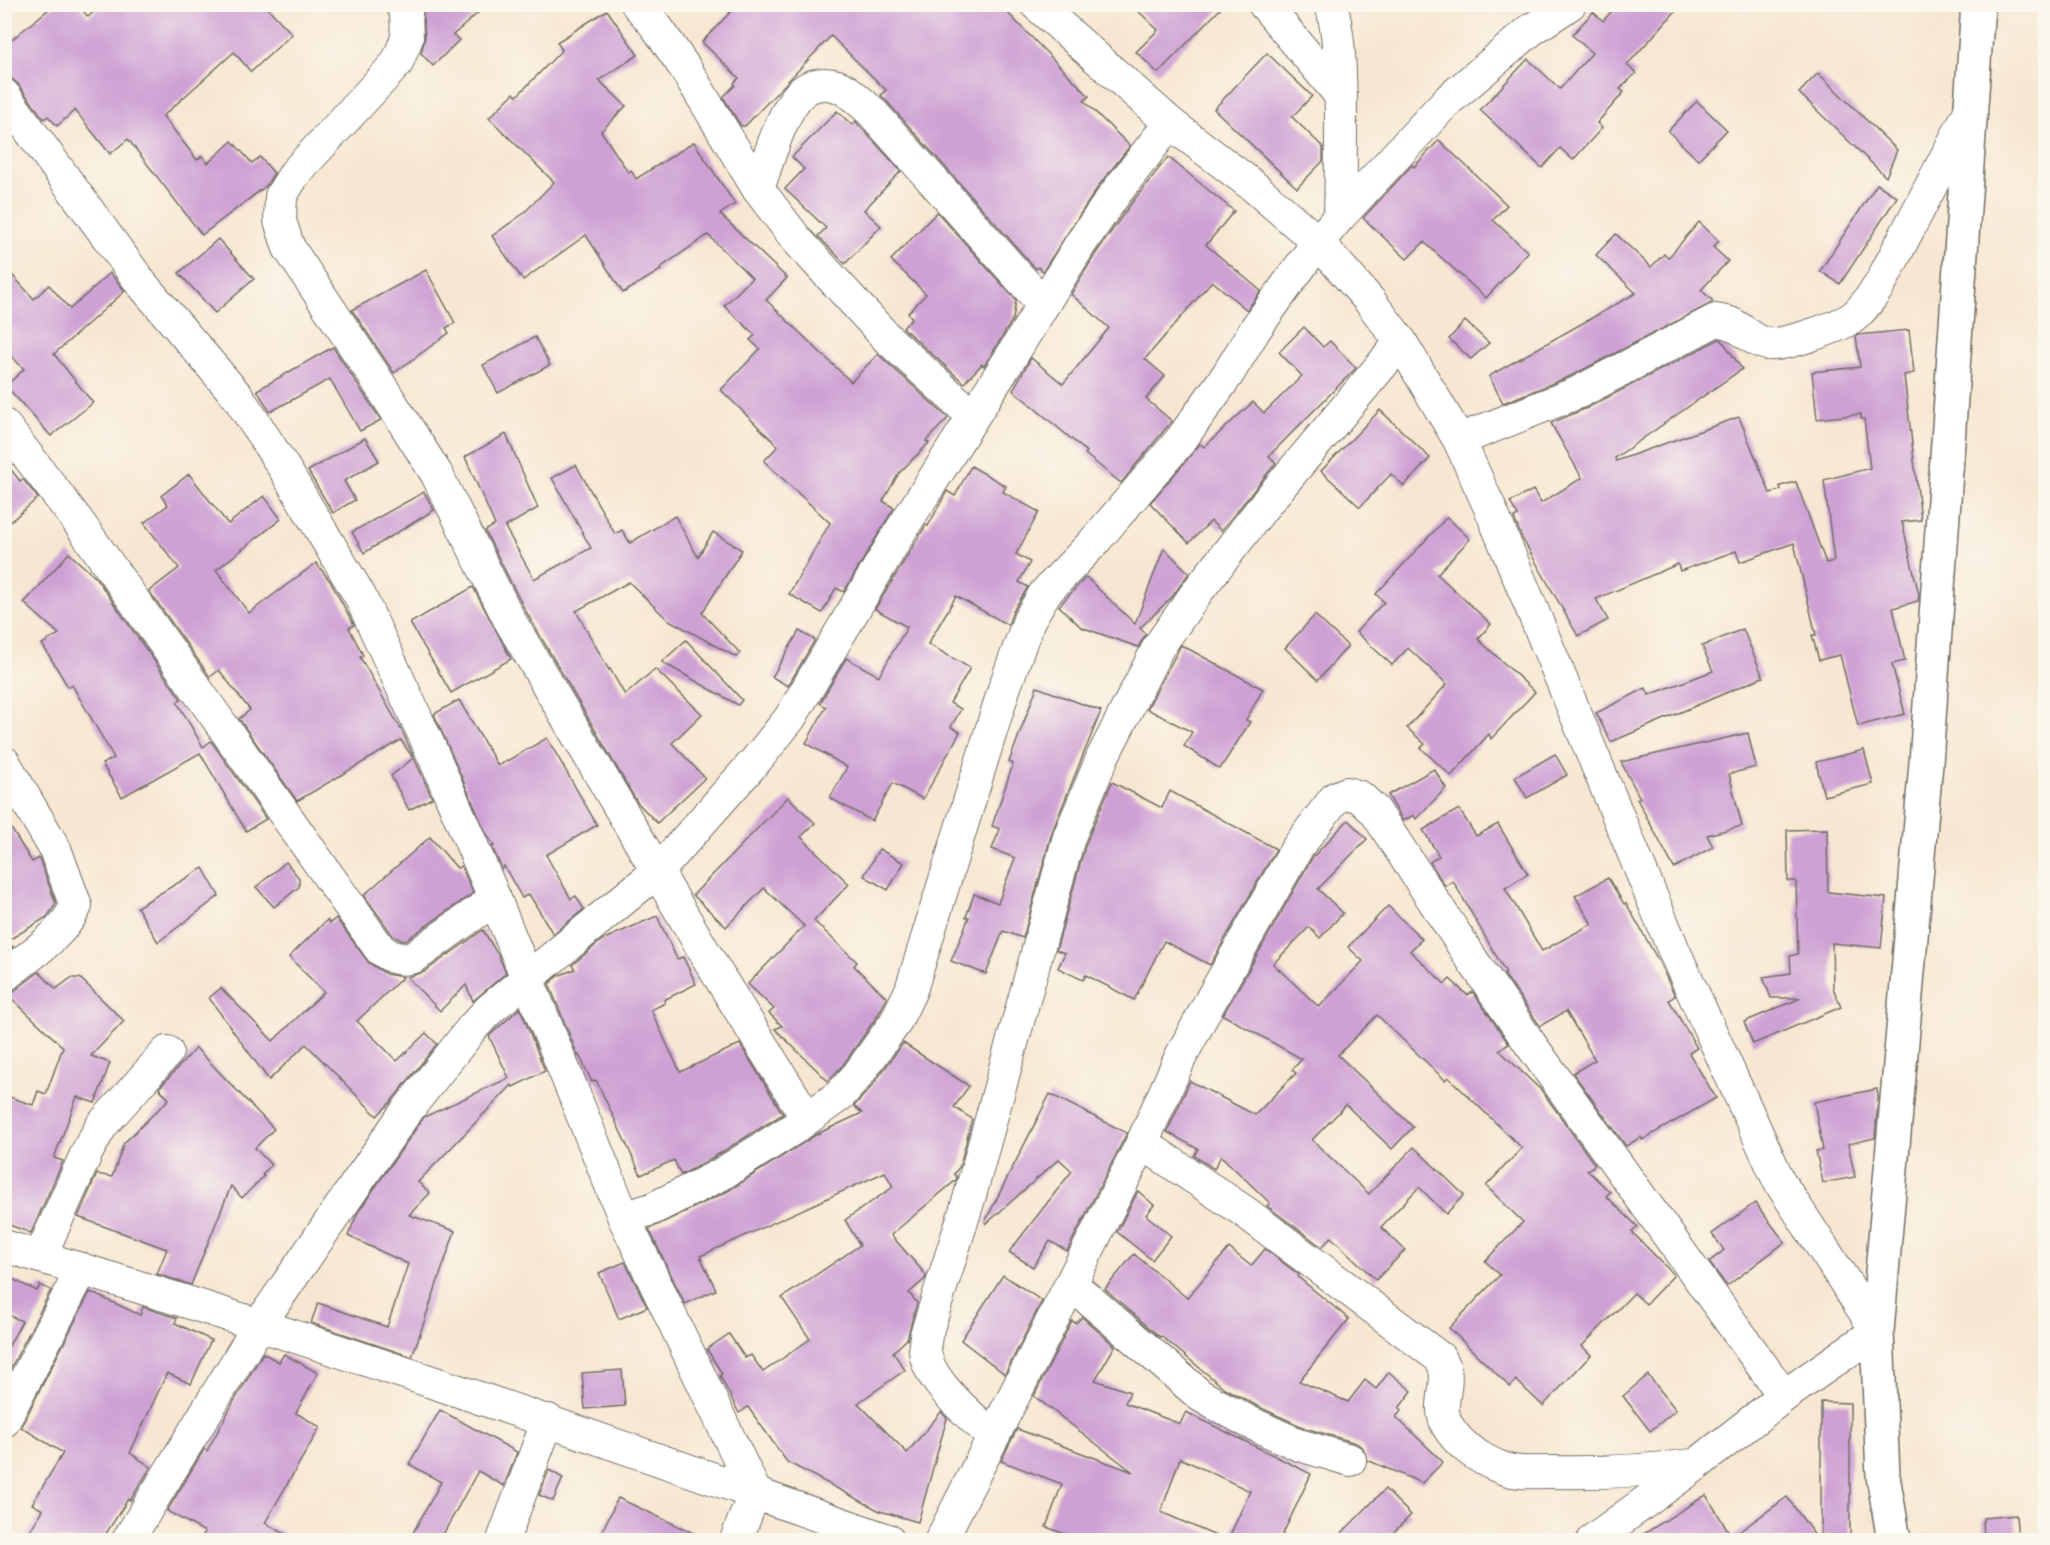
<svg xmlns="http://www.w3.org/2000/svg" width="2050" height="1545" font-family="Cardo,serif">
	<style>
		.building { fill: #cea1d4 }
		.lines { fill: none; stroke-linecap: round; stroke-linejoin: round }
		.minor-casing { stroke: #726d65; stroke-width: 34 }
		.tertiary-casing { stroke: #726d65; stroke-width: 36 }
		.minor { stroke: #fff; stroke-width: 32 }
		.tertiary { stroke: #fff; stroke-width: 33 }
	</style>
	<rect width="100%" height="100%" fill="#fbf7ec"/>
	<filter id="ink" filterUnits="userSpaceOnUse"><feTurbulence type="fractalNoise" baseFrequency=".0167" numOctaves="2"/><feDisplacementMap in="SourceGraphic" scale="12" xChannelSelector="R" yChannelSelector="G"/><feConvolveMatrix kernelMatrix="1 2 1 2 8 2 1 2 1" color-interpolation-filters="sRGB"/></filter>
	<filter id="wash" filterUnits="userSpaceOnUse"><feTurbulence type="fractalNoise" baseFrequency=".008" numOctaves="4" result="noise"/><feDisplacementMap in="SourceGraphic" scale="24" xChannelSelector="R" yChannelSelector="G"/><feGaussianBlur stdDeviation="1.35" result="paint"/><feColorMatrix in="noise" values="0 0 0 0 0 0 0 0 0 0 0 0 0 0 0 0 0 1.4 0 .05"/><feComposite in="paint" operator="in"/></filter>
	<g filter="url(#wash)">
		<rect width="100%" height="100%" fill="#f7e7d2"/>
		<g id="blocks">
			<g class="building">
				<path d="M55 4H78L88 17 102 4H264L292 34 251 72 234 52 163 116 197 160 202 156 208 163 232 141 252 163 260 157 274 173 266 186 202 235 128 139 110 154 75 110 57 126 48 116 44 119 18 84 12 79 4 77V46Z"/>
				<path d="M422 4H488L453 35 459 40 433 66 421 53 425 37Z"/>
				<path d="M738 4H999L1089 96 1084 101 1130 146 1100 184 1043 271 1038 267 1036 269 881 95 886 90 831 36 745 126H741L723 97 735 85 734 83 739 78 702 42Z"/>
				<path d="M1131 4H1225L1158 73 1136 52 1158 30Z"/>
				<path d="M1618 4H1682L1627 65 1636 73 1620 89 1624 92 1597 123 1602 128 1573 160 1560 148 1542 168 1480 110 1528 59 1560 89 1592 53 1572 35 1593 12 1603 21Z"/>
				<path d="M607 10 638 55 599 80 626 106 601 131 628 172 631 170 636 179 694 142 735 204 720 214 787 278 766 300 851 382 878 354 948 418 926 441 929 443 899 473 883 501 894 508 844 592 836 588 822 613 789 594 830 523 764 461 778 446 721 390 760 349 750 340 755 335 724 306 752 278 708 235 660 268 661 270 623 293 586 235 523 280 492 236 523 214 554 182 489 118 514 93 517 96 562 50 557 42Z"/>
				<path d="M1267 53 1312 96 1292 117 1323 147V161L1297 188 1214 109Z"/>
				<path d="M1818 73 1897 150 1886 177 1799 93Z"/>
				<path d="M1697 101 1727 130 1698 160 1668 131Z"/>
				<path d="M837 111 852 125 856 121 857 123 901 171 864 210 881 226 845 264 818 236 826 228 785 189 804 169 792 157Z"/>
				<path d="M1439 140 1507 205 1493 220 1528 252 1486 298 1424 242 1407 259 1363 218 1412 165 1414 167Z"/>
				<path d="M1168 157 1234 211 1206 245 1261 291 1247 310 1212 281 1145 359 1165 376 1146 399 1172 421 1121 483 1085 454 1087 452 1013 390 1031 358 1063 384 1109 328 1071 294 1096 253 1130 205Z"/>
				<path d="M1877 184 1897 197 1840 284 1820 271Z"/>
				<path d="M937 212 1016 300 1013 319 996 347 984 366 982 364 964 383 903 328 912 318 908 313 926 294 891 260Z"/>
				<path d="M1699 222 1719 241 1713 247 1728 261 1701 290 1713 301 1710 304 1571 376 1503 403 1489 376 1636 293 1596 255 1616 234 1651 267 1664 254 1668 258Z"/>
				<path d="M218 239 254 279 215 313 179 273Z"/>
				<path d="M4 266 34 299 49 285 70 309 110 273 125 291 54 354 93 403 51 436 6 386 24 369 4 349Z"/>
				<path d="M426 270 455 323 446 328 449 333 394 373 352 310Z"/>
				<path d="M1465 321 1489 343 1471 359 1449 339Z"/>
				<path d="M1304 327 1323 347 1330 341 1356 368 1269 456 1276 463 1221 531 1211 521 1189 543 1150 503 1200 444 1204 447 1253 402 1264 413 1302 376 1279 352Z"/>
				<path d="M1909 330 1914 373 1904 375 1921 520 1902 522 1919 595 1918 601 1893 608 1905 661 1892 664 1905 714 1858 726 1840 655 1819 660 1812 635H1816L1794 543 1740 562 1736 551 1680 571 1678 564 1596 599 1608 620 1578 636 1522 538 1514 518 1518 516 1510 502 1533 490 1541 503 1582 478 1551 423 1587 408 1719 339 1722 340 1742 369 1615 458 1616 461 1739 417 1770 493 1781 490 1780 486 1796 482 1826 563 1834 561 1824 480 1870 468 1864 419H1861V414L1817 419 1812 372 1860 367 1856 336 1858 335Z"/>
				<path d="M535 337 550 365 498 393 483 365Z"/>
				<path d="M333 347 381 420 360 431 330 379 270 412 257 390Z"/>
				<path d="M1380 410 1430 458 1404 486 1391 474 1360 507 1321 471Z"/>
				<path d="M506 434 538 508 505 527 534 579 591 548 552 478 576 465 615 534 622 530 630 543 675 516 698 557 713 532 742 550 702 613 740 653 736 657 667 619 629 582 576 611 609 670 610 669 625 695 655 669 702 714 672 743 705 778 657 823 637 802 525 610 485 531 495 525 465 457Z"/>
				<path d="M365 438 379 461 344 481 355 500 333 513 308 471Z"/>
				<path d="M4 461 20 481 23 479 38 498 4 527Z"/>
				<path d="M971 466 1006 486 1003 492 1039 512 1016 554 1030 562 1019 582 1028 587 1013 611 1008 625 956 596 928 644 970 668 950 703 961 709 951 727 960 732 923 799 893 783 872 821 830 798 847 767 806 743 826 707 820 703 846 658 879 676 907 627 875 609 926 525 928 526 947 491 955 496Z"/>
				<path d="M189 474 228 524 264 496 281 519 216 570 249 613 316 563 330 581 354 625 349 628 363 655 360 657 403 733 432 798 409 810 391 776 413 758 401 740 297 801 239 719 250 710 219 670 210 677 149 591 179 568 144 523 168 505 161 496Z"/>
				<path d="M424 492 434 510 364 553 352 532Z"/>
				<path d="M1447 517 1470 539 1437 574 1491 624 1478 639 1535 692 1491 739 1489 734 1451 776 1421 748 1425 744 1407 728 1447 684 1408 648 1392 665 1356 632 1384 602 1376 594Z"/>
				<path d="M1164 548 1189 573 1172 597 1140 628 1146 634 1138 647 1081 627 1059 606 1086 577 1135 624Z"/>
				<path d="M69 553 96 578 181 699 177 702 203 747 211 741 266 819 246 831 200 753 122 797 102 764 114 758 72 685 68 687 42 644 59 634 24 603Z"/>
				<path d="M473 587 511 659 451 693 410 623Z"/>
				<path d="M1315 615 1348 646 1318 680 1285 648Z"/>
				<path d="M1743 629 1763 677 1611 742 1596 713 1646 688 1649 695 1713 671 1702 646Z"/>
				<path d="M799 631 815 640 788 686 772 677Z"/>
				<path d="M686 640 742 700 738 705 662 662Z"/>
				<path d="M1181 645 1263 689 1246 720 1250 722 1220 769 1184 746 1192 732 1147 709Z"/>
				<path d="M1037 687 1101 711 1052 832 1023 938 1003 931 986 974 951 961 969 917H966L974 894 998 903 1015 858 992 849 1000 829 992 826 1013 764 1009 762Z"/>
				<path d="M459 700 498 766 547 738 597 825 546 855 571 899 576 896 584 909 553 934 529 894 522 898 504 866 502 869 492 847 494 846 486 833 434 714Z"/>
				<path d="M1748 733 1756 767 1729 774 1742 826 1707 835 1713 847 1674 868 1637 799 1640 798 1621 762Z"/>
				<path d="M1864 750 1873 784 1824 796 1816 762Z"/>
				<path d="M1555 754 1567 775 1527 798 1515 777Z"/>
				<path d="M1434 769 1446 788 1416 819 1414 815 1403 821 1388 795Z"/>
				<path d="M1112 782 1162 808 1170 791 1276 849 1210 965 1164 941 1134 1000 1086 975 1083 980 1058 968 1065 953 1056 950 1086 843Z"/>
				<path d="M788 797 815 823 801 837 849 884 814 921 857 962 854 966 887 998 878 1015 843 1065 828 1081 775 1029 782 1026 769 1013 774 1009 748 984 804 926 764 888 726 927 693 895Z"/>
				<path d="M1459 809 1476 836 1498 824 1528 874 1505 888 1542 951 1592 924 1575 896 1608 878 1624 904 1626 903 1658 960 1675 996 1669 1000 1697 1048 1689 1053 1716 1098 1642 1140 1641 1137 1626 1146 1573 1073 1595 1060 1566 1011 1540 1026 1504 974 1506 973 1453 881 1445 886 1430 862 1439 856 1423 830Z"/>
				<path d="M4 817 32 862 39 858 56 904 47 917 7 941 13 947 4 953Z"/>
				<path d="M1348 820 1367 839 1318 889 1343 913 1320 938 1309 927 1273 964 1319 1007 1363 961 1348 947 1388 906 1422 939 1410 951 1445 984 1450 979 1467 995 1473 992 1509 1044 1499 1050 1542 1091 1595 1165 1587 1170 1610 1192 1606 1196 1638 1227 1632 1232 1674 1275 1646 1304 1634 1293 1582 1346 1591 1355 1543 1406 1516 1380 1510 1387 1449 1328 1500 1275 1485 1261 1523 1222 1486 1186 1522 1148 1448 1077 1445 1080 1377 1015 1338 1055 1413 1127 1392 1149 1346 1105 1312 1140 1369 1194 1414 1147 1464 1195 1446 1214 1419 1187 1381 1227 1405 1250 1376 1280 1331 1237 1322 1247 1267 1206 1270 1203 1221 1156 1214 1169 1194 1156 1198 1149 1167 1132 1190 1081 1255 1115 1296 1073 1292 1070 1302 1059 1223 1015 1312 858Z"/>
				<path d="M1827 829 1828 892 1886 898 1881 948 1832 943 1833 988 1841 1007 1753 1044 1744 1022 1801 998H1771L1763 977 1791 973 1790 956 1798 954 1796 881H1788L1787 830Z"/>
				<path d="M430 837 457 868 461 866 473 893 406 940H401L393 936 364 895Z"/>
				<path d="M879 849 904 863 888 890 864 876Z"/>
				<path d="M286 862 299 878V887L274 907 256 887Z"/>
				<path d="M203 868 219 896 158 942 137 907Z"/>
				<path d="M657 916 677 959 683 957 696 984 664 1000 665 1003 651 1010 680 1072 740 1044 783 1114 711 1159 681 1175 674 1160 641 1175 596 1080 592 1082 579 1055 578 1056 549 984 558 976 575 969 572 965 602 940Z"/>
				<path d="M336 918 369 963 386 974 403 977 357 1021 397 1061 426 1033 437 1044 390 1103 377 1116 306 1044 269 1080 209 998 221 988 273 1041 324 992 289 957 327 920 330 923Z"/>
				<path d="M483 930 498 955 506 973 473 1001 466 985 440 1011 407 977 424 972Z"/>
				<path d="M39 972 56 989 71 978H80L124 1021 91 1056 110 1063 95 1103 77 1097 54 1158 63 1161 31 1233 4 1223V1095L33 1105 38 1091 46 1094 63 1047 7 994 15 990Z"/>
				<path d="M520 1008 545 1071 513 1087 512 1085 418 1182 430 1193 409 1215 455 1231 412 1357 311 1323 318 1303 387 1327 408 1264 348 1236 358 1212 424 1117 509 1078 489 1036Z"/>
				<path d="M903 1043 969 1086 954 1107 972 1119 960 1166 954 1174 957 1177 956 1180 891 1235 926 1275 925 1279 909 1293 917 1303 907 1339 893 1352 905 1370 858 1403 907 1453 941 1412 947 1418 918 1522 880 1511 787 1462 748 1407 739 1413 720 1376 722 1374 707 1349 729 1334 745 1358 751 1355 763 1372 810 1339 782 1298 860 1245 845 1220 893 1187 885 1172 700 1256 716 1290 685 1304 649 1229 728 1191 817 1134 862 1113 854 1106 872 1086Z"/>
				<path d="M196 1048 274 1129 255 1148 271 1165 262 1175 264 1176 242 1198 231 1186 191 1285 157 1274 167 1249 78 1217 97 1174 112 1177 124 1143 169 1099 159 1088Z"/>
				<path d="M1877 1089 1878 1097 1875 1138 1848 1144 1855 1177 1823 1183 1816 1151 1823 1150 1814 1102Z"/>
				<path d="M1050 1094 1127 1133 1067 1251 1050 1241 1033 1267 1009 1252 1072 1171 1059 1159 986 1224 985 1222Z"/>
				<path d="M1138 1191 1154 1205 1146 1215 1171 1236 1152 1260 1117 1232Z"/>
				<path d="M1755 1203 1785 1242 1727 1286 1709 1262 1724 1250 1712 1234Z"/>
				<path d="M1229 1248 1251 1266 1265 1249 1299 1275 1298 1277 1349 1319 1299 1381 1348 1402 1365 1380 1376 1389 1389 1372 1412 1391 1399 1408 1402 1410 1396 1417 1443 1462 1422 1483 1367 1460 1363 1448 1356 1443 1305 1428 1259 1407 1224 1388 1161 1336 1160 1337 1105 1289 1134 1254 1187 1298Z"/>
				<path d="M625 1262 647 1307 619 1319 599 1273Z"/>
				<path d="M4 1275 37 1291 40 1285 51 1290 4 1381V1355L22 1321 4 1313Z"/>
				<path d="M1003 1275 1042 1301 1005 1374 961 1340Z"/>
				<path d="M90 1292 140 1315 143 1307 177 1318 175 1323 211 1340 191 1384 167 1373 130 1453 151 1467 130 1501 128 1499 102 1540H24L43 1510 32 1504 63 1453 21 1427Z"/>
				<path d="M1082 1317 1115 1346 1095 1380 1130 1392 1125 1403 1180 1424 1186 1412 1311 1474 1280 1540H1228L1250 1491 1180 1458 1161 1512 1225 1540H1082L1046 1527 1062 1484 1001 1461 1017 1429 1133 1472 1034 1396 1072 1321 1076 1323Z"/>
				<path d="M263 1353 279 1362 284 1354 318 1373 296 1413 320 1427 265 1523 296 1540H200L205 1532 167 1511 204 1449 207 1451 233 1403Z"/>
				<path d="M622 1370 625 1406 585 1409 582 1373Z"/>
				<path d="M1648 1375 1676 1410 1650 1431 1623 1396Z"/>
				<path d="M1821 1402 1850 1403V1536L1821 1535Z"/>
				<path d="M440 1410 517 1452 504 1486 478 1471 440 1540H409L441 1482 409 1464Z"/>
				<path d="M549 1470 563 1478 553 1501 539 1495Z"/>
				<path d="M1385 1489 1411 1515 1386 1540H1335Z"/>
				<path d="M1706 1495 1732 1537 1787 1497 1818 1540H1634Z"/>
				<path d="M618 1498 708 1540H598Z"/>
				<path d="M2016 1515 2018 1540H1984L1983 1518Z"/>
			</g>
		</g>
	</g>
	<g filter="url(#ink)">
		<use href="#blocks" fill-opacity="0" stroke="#726d65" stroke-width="1.5"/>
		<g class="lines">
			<defs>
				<g id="minor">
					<path d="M401 4 406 12 407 38 397 63 295 173 281 196 280 221 289 248 373 374 436 473 509 619 715 970 807 1118"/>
					<path d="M637 4 656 26 685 68 758 189 797 240 887 338 973 416"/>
					<path d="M1036 4 1170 123 1252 185 1318 242 1369 300 1401 342 1459 440 1490 508 1675 953 1779 1181 1877 1331 1784 1396 1696 1465 1593 1540"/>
					<path d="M1264 4 1341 96"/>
					<path d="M1331 4C1341 40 1340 78 1341 115 1341 149 1341 182 1340 216"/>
					<path d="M4 95 141 283 238 397 284 468 360 596 432 752 495 899 624 1218 755 1492 736 1540"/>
					<path d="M758 189C767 164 782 109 802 92 811 84 825 82 837 86 848 89 860 102 870 110L1043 304"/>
					<path d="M4 425 77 520 380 949C392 958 399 961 414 957L495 899"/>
					<path d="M1459 440 1579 392 1716 320C1720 321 1726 322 1730 323 1743 329 1753 341 1767 344 1782 347 1838 327 1852 318 1863 310 1871 297 1879 286L1971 109"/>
					<path d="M4 762 55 849 76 906C62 936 30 955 4 976"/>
					<path d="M1142 1143 1245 1212 1440 1358C1455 1379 1435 1403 1447 1425 1459 1446 1482 1461 1505 1469 1519 1474 1536 1472 1551 1472 1599 1473 1646 1471 1694 1465"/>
					<path d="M624 1218 652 1209 720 1175 793 1129 840 1095 857 1076 895 1023 911 990 1004 689 1029 620 1045 593 1093 543 1180 441 1228 374 1256 328 1318 242 1340 216 1446 102 1531 30 1570 4"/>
					<path d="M4 1246C302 1334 595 1437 888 1540"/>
					<path d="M40 1257 88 1150 102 1125 167 1052"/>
					<path d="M1071 1284 1201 1396 1251 1423 1299 1445 1350 1460"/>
					<path d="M4 1421 82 1269"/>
					<path d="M993 1437C971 1415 926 1381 925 1349 924 1344 926 1339 926 1335L969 1199 1069 837 1103 756 1159 646 1197 592 1267 502 1401 342"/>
					<path d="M128 1540 259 1325 405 1113 473 1027 490 1009 658 871 758 758 790 718 898 535 1011 357 1081 243 1115 194 1170 123"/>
					<path d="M503 1540 548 1420"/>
					<path d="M941 1540 1142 1143 1181 1056 1213 996 1297 848 1335 798 1347 793 1360 797 1375 811 1473 961 1531 1045 1784 1396"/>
				</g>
				<path id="tertiary" d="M1894 1540 1883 1476 1877 1331 1926 763 1978 4"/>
			</defs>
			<use href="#minor" class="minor-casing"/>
			<use href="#tertiary" class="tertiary-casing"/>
			<use href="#minor" class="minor"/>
			<use href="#tertiary" class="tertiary"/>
		</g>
	</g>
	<rect width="2050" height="1545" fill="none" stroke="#fbf7ec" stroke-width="24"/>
</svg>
